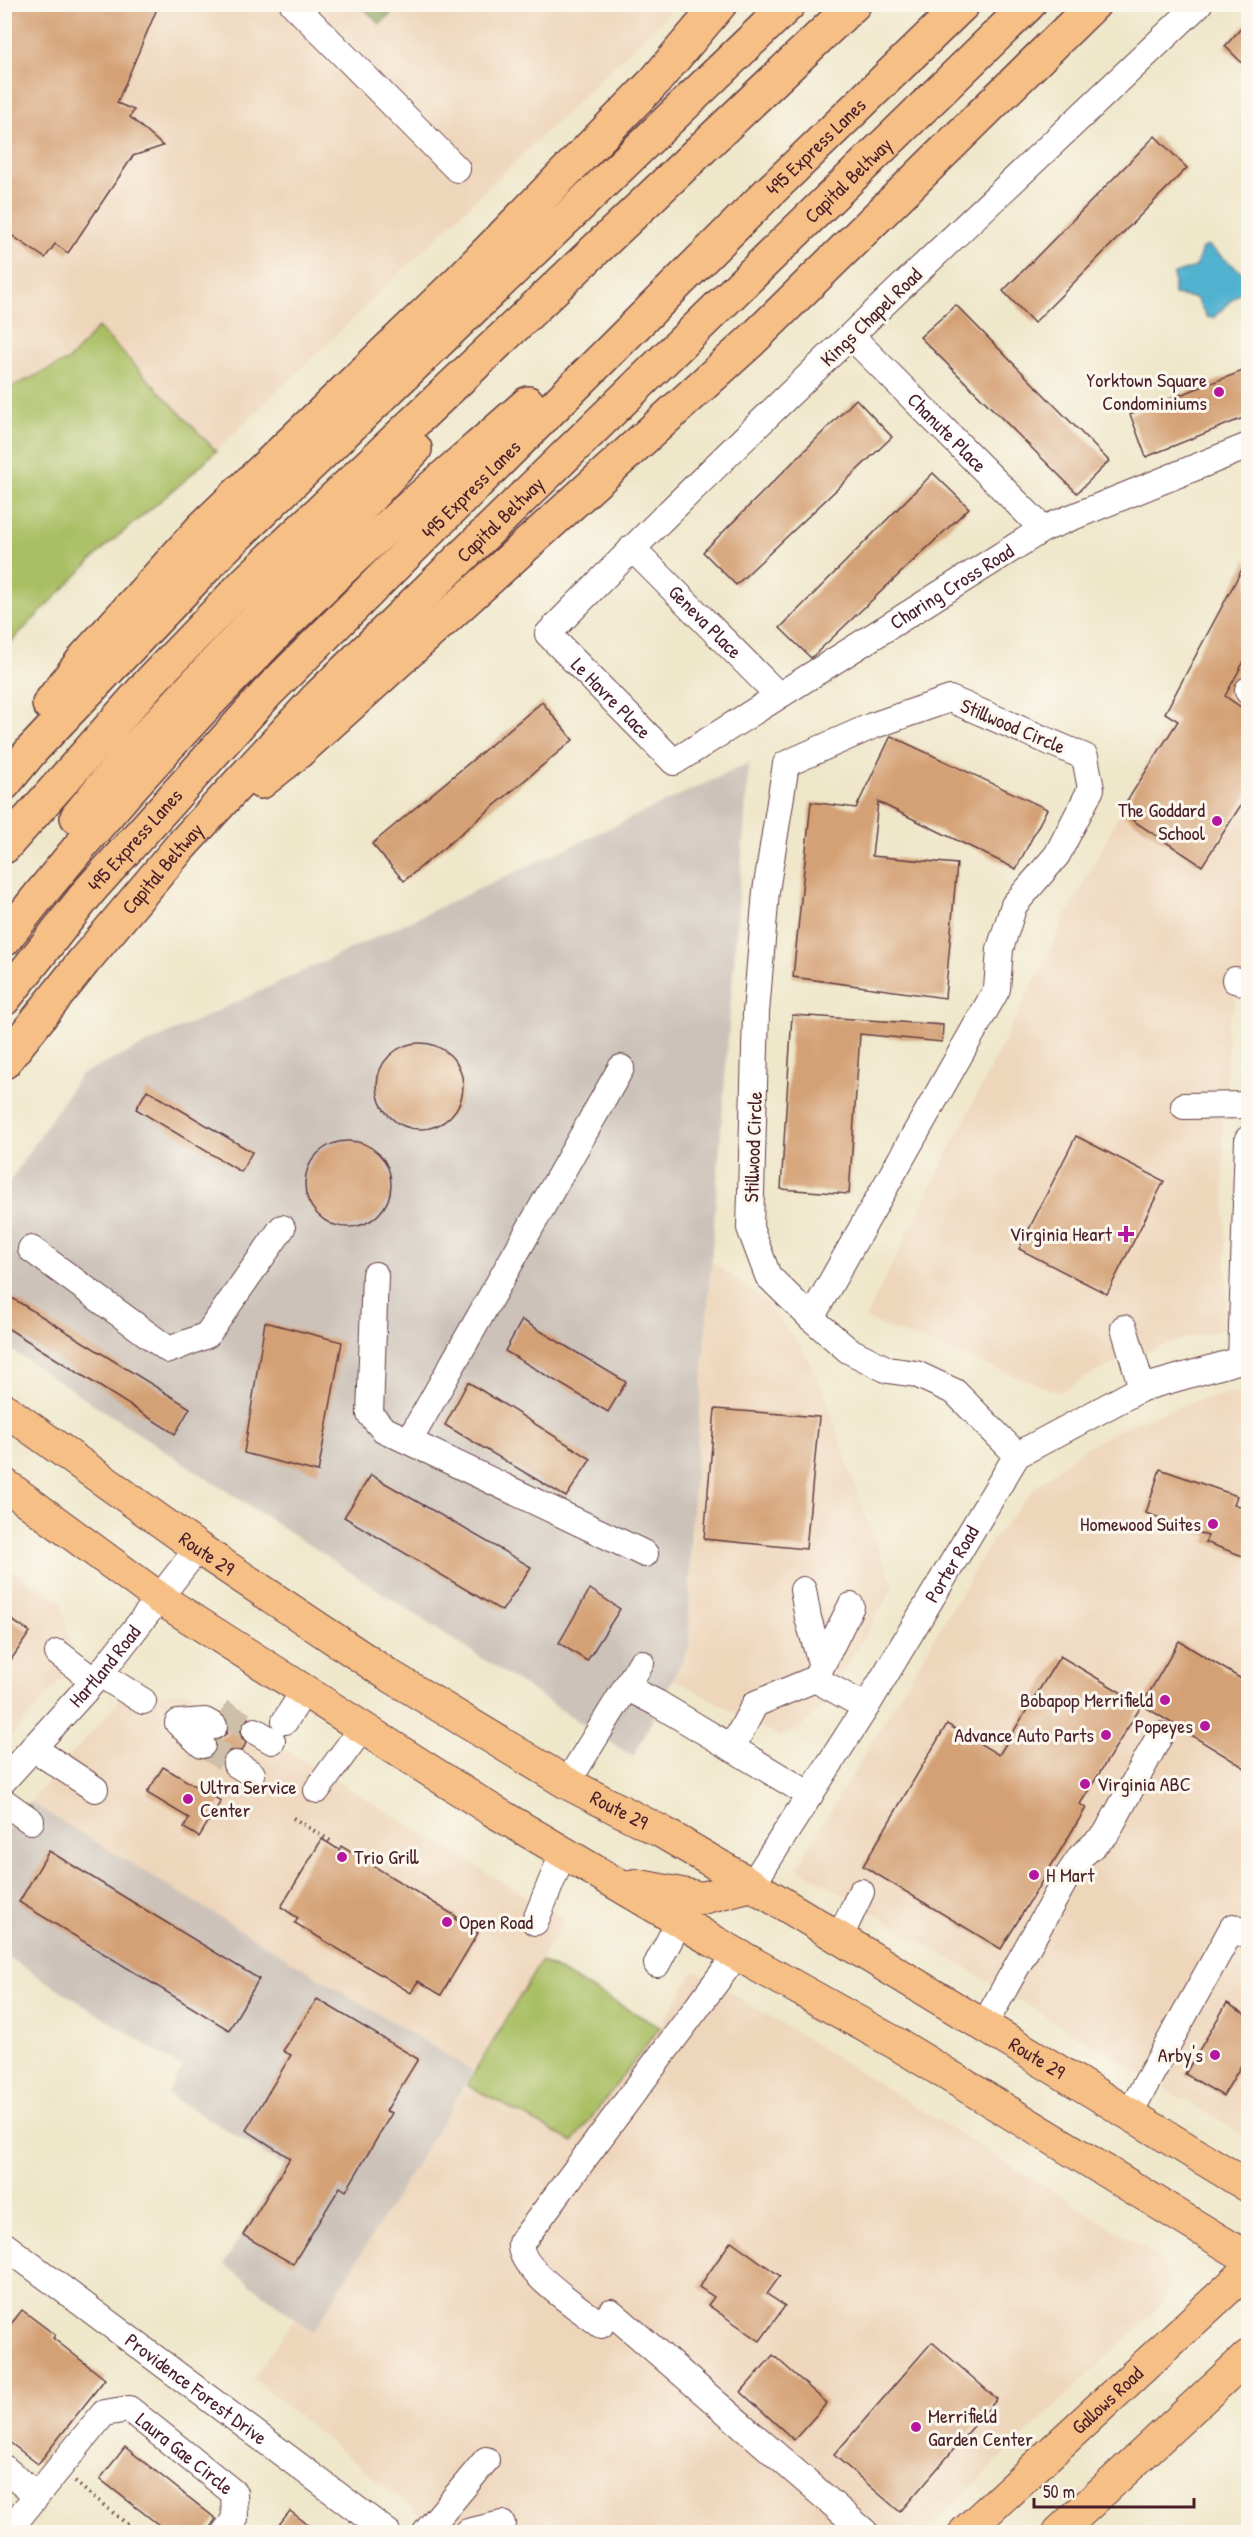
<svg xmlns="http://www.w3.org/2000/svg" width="1253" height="2537" font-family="'Patrick Hand',sans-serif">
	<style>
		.built { fill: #eed6bb }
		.industrial { fill: #ccc2b9 }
		.green { fill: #a9be62; stroke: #7a6e46; stroke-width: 1.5 }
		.forest { fill: #86a558; stroke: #686242; stroke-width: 1.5 }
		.water { fill: #51b2d0; stroke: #4e687e; stroke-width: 1.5 }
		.building { fill: #d4a074 }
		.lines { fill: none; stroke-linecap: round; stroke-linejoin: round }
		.minor-tunnel { stroke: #cebfaa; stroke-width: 26; stroke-dasharray: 26 13; stroke-linecap: butt }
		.minor-casing { stroke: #633d43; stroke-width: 28 }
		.major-casing { stroke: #633d43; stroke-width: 34 }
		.highway-casing { stroke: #633d43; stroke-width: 36 }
		.path { stroke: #633d43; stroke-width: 4; stroke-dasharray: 1.5 4.5; stroke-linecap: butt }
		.minor { stroke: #fff; stroke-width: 26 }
		.major { stroke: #f5bf86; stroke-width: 32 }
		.highway { stroke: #f5bf86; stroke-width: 33 }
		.poi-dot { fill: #b5179e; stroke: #fbf7ec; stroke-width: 2 }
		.labels { text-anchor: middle; stroke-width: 6; stroke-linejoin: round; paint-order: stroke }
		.street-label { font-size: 20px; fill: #4a1f2b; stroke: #fbf7ec }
		.poi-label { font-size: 20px; fill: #4a1f2b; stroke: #fbf7ec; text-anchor: end }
	</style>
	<rect width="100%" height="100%" fill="#fbf7ec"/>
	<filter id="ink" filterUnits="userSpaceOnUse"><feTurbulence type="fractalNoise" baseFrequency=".0167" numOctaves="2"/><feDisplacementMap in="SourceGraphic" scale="12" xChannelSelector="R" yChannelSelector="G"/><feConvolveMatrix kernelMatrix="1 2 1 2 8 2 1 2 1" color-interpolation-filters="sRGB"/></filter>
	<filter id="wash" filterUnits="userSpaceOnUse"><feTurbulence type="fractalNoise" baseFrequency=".008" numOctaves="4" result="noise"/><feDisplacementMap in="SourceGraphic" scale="24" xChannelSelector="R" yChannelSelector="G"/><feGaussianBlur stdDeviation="1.35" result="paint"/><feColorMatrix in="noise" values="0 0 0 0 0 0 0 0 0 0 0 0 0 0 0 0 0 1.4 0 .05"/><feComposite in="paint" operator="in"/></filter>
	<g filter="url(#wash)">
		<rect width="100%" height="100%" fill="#efe7ca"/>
		<g class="built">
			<path d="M4 5H361L380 24 400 5H677L216 451 99 327 69 360 5 390Z"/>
			<path d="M1248 564V962L1227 1028 1228 1050 1223 1131 1228 1329 1184 1339 1133 1356 1093 1373 1059 1393 865 1319 1062 925Z"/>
			<path d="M711 1260 765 1301 796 1340 812 1366 826 1397 861 1505 894 1586 825 1704 797 1731 779 1737 674 1679 689 1648 693 1529 691 1526Z"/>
			<path d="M1248 1390V2138L797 1867 995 1536 1035 1488 1075 1454 1125 1426 1194 1401Z"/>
			<path d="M5 1567 61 1601 75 1663 5 1744Z"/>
			<path d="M189 1691 565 1920 473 2071 30 1802 122 1697Z"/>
			<path d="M695 1970 1157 2256 1168 2277 1163 2303 924 2532H440L253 2379 306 2302 467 2085 573 2142 660 2027Z"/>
		</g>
		<g class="industrial">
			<path d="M749 763 691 1526 689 1648 633 1757 5 1346 4 1190 80 1075Z"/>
			<path d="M30 1802 473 2071 313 2332 224 2264 284 2165 167 2094 183 2068 5 1955V1832Z"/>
		</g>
		<g class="green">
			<path d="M98 327 216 451 182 483 105 547 5 648V390L69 360Z"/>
			<path d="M541 1961 660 2027 573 2142 467 2085Z"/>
		</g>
		<path class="forest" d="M361 5H400L380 24Z"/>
		<path class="water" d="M1208 246 1248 277V284L1213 318 1207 317 1196 298 1174 295V274L1196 267 1202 248Z"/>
		<g id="blocks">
			<g class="building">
				<path d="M4 4H159L117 103 134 110 130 117 163 146 133 156 68 253 55 244 45 258 4 230Z"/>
				<path d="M1248 21V69L1225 46Z"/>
				<path d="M1155 136 1187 168 1034 323 1003 291Z"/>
				<path d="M956 305 1109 461 1077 493 920 337Z"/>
				<path d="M1248 369V416L1146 457 1130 414Z"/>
				<path d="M856 399 892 437 736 585 703 552Z"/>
				<path d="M933 473 969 508 811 658 780 628Z"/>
				<path d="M1248 558V654L1225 696 1248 712V794L1202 866 1120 812 1178 721 1165 713Z"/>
				<path d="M542 702 573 740 404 881 372 844Z"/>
				<path d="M891 736 1047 809 1016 869 878 802 872 856 957 864 945 998 793 977 811 802 856 808Z"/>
				<path d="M792 1015 943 1025 942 1042 860 1034 849 1194 781 1189Z"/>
				<circle cx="420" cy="1086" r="43"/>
				<path d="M147 1090 252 1152 241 1172 136 1109Z"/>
				<path d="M1076 1136 1164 1181 1107 1294 1019 1249Z"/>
				<circle cx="348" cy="1184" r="43"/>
				<path d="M4 1293 190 1408 175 1434 4 1326Z"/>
				<path d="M522 1320 626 1382 608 1412 505 1351Z"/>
				<path d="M265 1322 342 1342 318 1472 244 1453Z"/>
				<path d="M468 1382 591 1459 566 1497 445 1425Z"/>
				<path d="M715 1409 819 1417 806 1549 704 1539Z"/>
				<path d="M1160 1469 1237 1496 1234 1504 1248 1510V1558L1205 1542 1208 1536 1146 1513Z"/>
				<path d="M371 1475 531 1567 502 1611 344 1517Z"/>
				<path d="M590 1589 620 1609 587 1661 559 1643Z"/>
				<path d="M4 1615 30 1632 4 1670Z"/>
				<path d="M1179 1641 1248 1683V1770L1142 1705Z"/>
				<path d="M1060 1656 1142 1705 1080 1804 1086 1808 1001 1949 863 1866 947 1724 999 1755Z"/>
				<path d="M227 1706 248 1718 242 1723 240 1730 242 1738 246 1743 242 1751H228L221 1762 211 1756 216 1749V1741L227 1733 229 1725 222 1714Z"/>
				<path d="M163 1767 221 1801 199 1837 184 1828 189 1818 147 1793Z"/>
				<path d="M322 1839 339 1850 341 1846 457 1917 455 1919 478 1933 441 1995 418 1981 411 1993 295 1923 298 1918 281 1907Z"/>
				<path d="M49 1851 259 1979 229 2030 19 1902Z"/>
				<path d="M317 1999 418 2059 386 2111 392 2113 346 2191 340 2187 293 2264 243 2235 290 2158 246 2130 291 2055 283 2051Z"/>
				<path d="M1227 2003 1248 2016V2054L1223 2096 1185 2074Z"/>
				<path d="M731 2241 780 2276 767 2294 785 2306 760 2341 708 2305 714 2297 699 2287Z"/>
				<path d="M22 2310 55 2335 53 2338 105 2379 38 2464 4 2438V2333Z"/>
				<path d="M932 2342 997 2399 900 2512 834 2455Z"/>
				<path d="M773 2355 827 2403 794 2440 741 2392Z"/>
				<path d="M125 2447 216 2519 207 2532H168L100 2479Z"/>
				<path d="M290 2511 318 2532H273Z"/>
			</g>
		</g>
	</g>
	<g filter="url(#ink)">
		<use href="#blocks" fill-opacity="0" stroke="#633d43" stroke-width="1.5"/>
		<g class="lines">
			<g class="minor-tunnel">
				<path d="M221 1712 255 1731"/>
				<path d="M202 1745 236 1764"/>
			</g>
			<defs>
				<g id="minor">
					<path d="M293 4 457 169"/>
					<path id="s1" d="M1199 4C980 213 759 418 548 634L674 762 1043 529 1248 446"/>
					<path id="s2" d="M851 336 1043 529"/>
					<path id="s3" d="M632 548 778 695"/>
					<path d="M1248 690V691"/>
					<path d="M950 699 1085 757 1091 789 1057 855 1014 905 1000 949 997 989 811 1318 768 1276 750 1228 756 1013 766 891 786 764 872 726Z"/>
					<path d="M1235 980 1248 983"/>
					<path d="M1184 1106 1248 1105"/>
					<path d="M31 1249 169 1350 207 1335 282 1228"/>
					<path d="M375 1275 370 1414 383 1429 645 1554"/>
					<path d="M811 1318 848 1350 888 1370 916 1374 955 1392 1017 1455"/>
					<path d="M1124 1328 1142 1388"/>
					<path d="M1241 1360 1248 1139"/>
					<path d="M409 1441 621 1068"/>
					<path d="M803 1590 808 1618 821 1663"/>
					<path d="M58 1653 93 1680"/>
					<path d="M100 1674 143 1701"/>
					<path d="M815 1679 866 1707"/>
					<path d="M626 1687 657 1703 732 1748"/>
					<path d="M285 1721 304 1691"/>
					<path d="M255 1731 272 1741"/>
					<path d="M202 1745 178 1723 205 1721 214 1726"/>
					<path d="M33 1748 95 1789"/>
					<path d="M236 1764 252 1774"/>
					<path id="s4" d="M4 1780 100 1674 198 1548"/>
					<path d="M567 1783 641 1663"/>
					<path d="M317 1790 362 1728"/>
					<path d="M810 1795 732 1748 755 1704 815 1679 851 1606"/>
					<path d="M4 1802 31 1821"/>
					<path id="s5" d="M752 1885 866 1707 1017 1455 1142 1388 1241 1360H1248"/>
					<path d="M535 1922 563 1853"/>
					<path d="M839 1939 861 1892"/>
					<path d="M657 1964 680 1920"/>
					<path d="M983 2027 1065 1880 1081 1856 1106 1834 1160 1735"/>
					<path d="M1129 2114 1233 1927 1248 1936"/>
					<path id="s6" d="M4 2245 387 2532"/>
					<path d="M611 2312 865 2532"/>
					<path d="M601 2325C581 2309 517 2269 521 2243L737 1954"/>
					<path d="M4 2468 37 2495"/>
					<path id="s7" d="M7 2532 104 2413 129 2409 234 2493 235 2519 225 2532"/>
					<path d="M426 2532 486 2460"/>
					<path d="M468 2532 502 2524"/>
				</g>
				<g id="major">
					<path id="s8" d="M4 1409 198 1548 387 1674 567 1783 662 1832 752 1885 1248 2186"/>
					<path d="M4 1484 159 1598 490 1809 715 1942 899 2045 1248 2258"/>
					<path d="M635 1885 702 1898 752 1885"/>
					<path id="s9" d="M965 2532 1248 2270"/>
					<path d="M1059 2532 1248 2356"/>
				</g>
				<g id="highway">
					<path d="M49 704 86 656 202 528 457 283 655 81 720 4"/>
					<path d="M261 782 296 754 751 341 1094 4"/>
					<path d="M4 784 32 750 223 549 789 4"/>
					<path d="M77 817 125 759 415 449"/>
					<path d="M4 847 151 681 248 580 854 4"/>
					<path d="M4 940C99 818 205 702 315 595 383 528 457 466 528 403"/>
					<path id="s10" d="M4 999 90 890 268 692 765 196 963 4"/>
					<path id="s11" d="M4 1062 84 961 180 847 317 698 1029 4"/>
				</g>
			</defs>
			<use href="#minor" class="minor-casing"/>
			<use href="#major" class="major-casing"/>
			<use href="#highway" class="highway-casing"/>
			<g class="path">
				<path d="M293 1818 334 1843"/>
				<path d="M75 2482 137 2532"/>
			</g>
			<use href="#minor" class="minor"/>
			<use href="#major" class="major"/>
			<use href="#highway" class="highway"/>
		</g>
	</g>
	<g class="poi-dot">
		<circle cx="1219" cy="392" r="6"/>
		<circle cx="1217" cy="821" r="6"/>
		<path d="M1123 1225h6v6h6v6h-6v6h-6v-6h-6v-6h6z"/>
		<circle cx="1213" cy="1524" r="6"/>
		<circle cx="1165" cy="1700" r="6"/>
		<circle cx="1205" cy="1726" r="6"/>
		<circle cx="1106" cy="1735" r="6"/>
		<circle cx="1085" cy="1784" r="6"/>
		<circle cx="188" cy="1799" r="6"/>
		<circle cx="342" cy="1857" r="6"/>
		<circle cx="1034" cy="1875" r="6"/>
		<circle cx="447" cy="1922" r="6"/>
		<circle cx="1215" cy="2055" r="6"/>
		<circle cx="916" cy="2427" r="6"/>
	</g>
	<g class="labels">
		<g class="street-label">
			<text dy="7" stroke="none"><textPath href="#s10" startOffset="1178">495 Express Lanes</textPath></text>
			<text dy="7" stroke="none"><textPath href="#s11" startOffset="1222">Capital Beltway</textPath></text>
			<text transform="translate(871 317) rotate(-44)" y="7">Kings Chapel Road</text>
			<text dy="7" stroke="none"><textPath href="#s2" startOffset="136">Chanute Place</textPath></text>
			<text dy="7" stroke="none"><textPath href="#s10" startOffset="692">495 Express Lanes</textPath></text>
			<text dy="7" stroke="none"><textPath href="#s11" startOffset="736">Capital Beltway</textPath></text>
			<text dy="7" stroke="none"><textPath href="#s1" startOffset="1414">Charing Cross Road</textPath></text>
			<text dy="7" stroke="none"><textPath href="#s3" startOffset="104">Geneva Place</textPath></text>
			<text dy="7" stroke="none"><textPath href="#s1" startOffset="996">Le Havre Place</textPath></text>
			<text transform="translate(1013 726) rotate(23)" y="7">Stillwood Circle</text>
			<text dy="7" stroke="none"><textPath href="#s10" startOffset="206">495 Express Lanes</textPath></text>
			<text dy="7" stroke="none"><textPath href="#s11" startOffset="250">Capital Beltway</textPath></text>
			<text transform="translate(753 1147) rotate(-88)" y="7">Stillwood Circle</text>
			<text dy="7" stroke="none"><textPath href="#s8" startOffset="249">Route 29</textPath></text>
			<text dy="7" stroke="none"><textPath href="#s5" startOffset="378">Porter Road</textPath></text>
			<text dy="7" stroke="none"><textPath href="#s4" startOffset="152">Hartland Road</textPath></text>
			<text dy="7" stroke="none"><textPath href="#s8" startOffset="735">Route 29</textPath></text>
			<text dy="7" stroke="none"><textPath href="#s8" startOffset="1221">Route 29</textPath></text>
			<text dy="7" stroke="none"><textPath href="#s6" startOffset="240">Providence Forest Drive</textPath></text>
			<text dy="7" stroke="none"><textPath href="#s9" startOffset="194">Gallows Road</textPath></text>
			<text dy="7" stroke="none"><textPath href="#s7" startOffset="250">Laura Gae Circle</textPath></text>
		</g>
		<g class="poi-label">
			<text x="1207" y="387">Yorktown Square<tspan x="1207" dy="23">Condominiums</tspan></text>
			<text x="1205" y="817">The Goddard<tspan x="1205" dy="23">School</tspan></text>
			<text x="1112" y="1241">Virginia Heart</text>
			<text x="1201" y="1531">Homewood Suites</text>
			<text x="1153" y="1707">Bobapop Merrifield</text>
			<text x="1193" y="1733">Popeyes</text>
			<text x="1094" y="1742">Advance Auto Parts</text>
			<text x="1097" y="1791" text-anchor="start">Virginia ABC</text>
			<text x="200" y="1794" text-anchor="start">Ultra Service<tspan x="200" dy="23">Center</tspan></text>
			<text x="354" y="1864" text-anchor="start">Trio Grill</text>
			<text x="1046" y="1882" text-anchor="start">H Mart</text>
			<text x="459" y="1929" text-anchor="start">Open Road</text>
			<text x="1203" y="2062">Arby's</text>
			<text x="928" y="2423" text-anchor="start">Merrifield<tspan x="928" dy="23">Garden Center</tspan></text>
		</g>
	</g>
	<rect width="1253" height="2537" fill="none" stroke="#fbf7ec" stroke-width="24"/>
	<path d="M1034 2498v9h160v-9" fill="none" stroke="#4a1f2b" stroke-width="3"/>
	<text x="1043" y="2498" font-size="18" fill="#4a1f2b" stroke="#fbf7ec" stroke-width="4.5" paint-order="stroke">50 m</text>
</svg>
